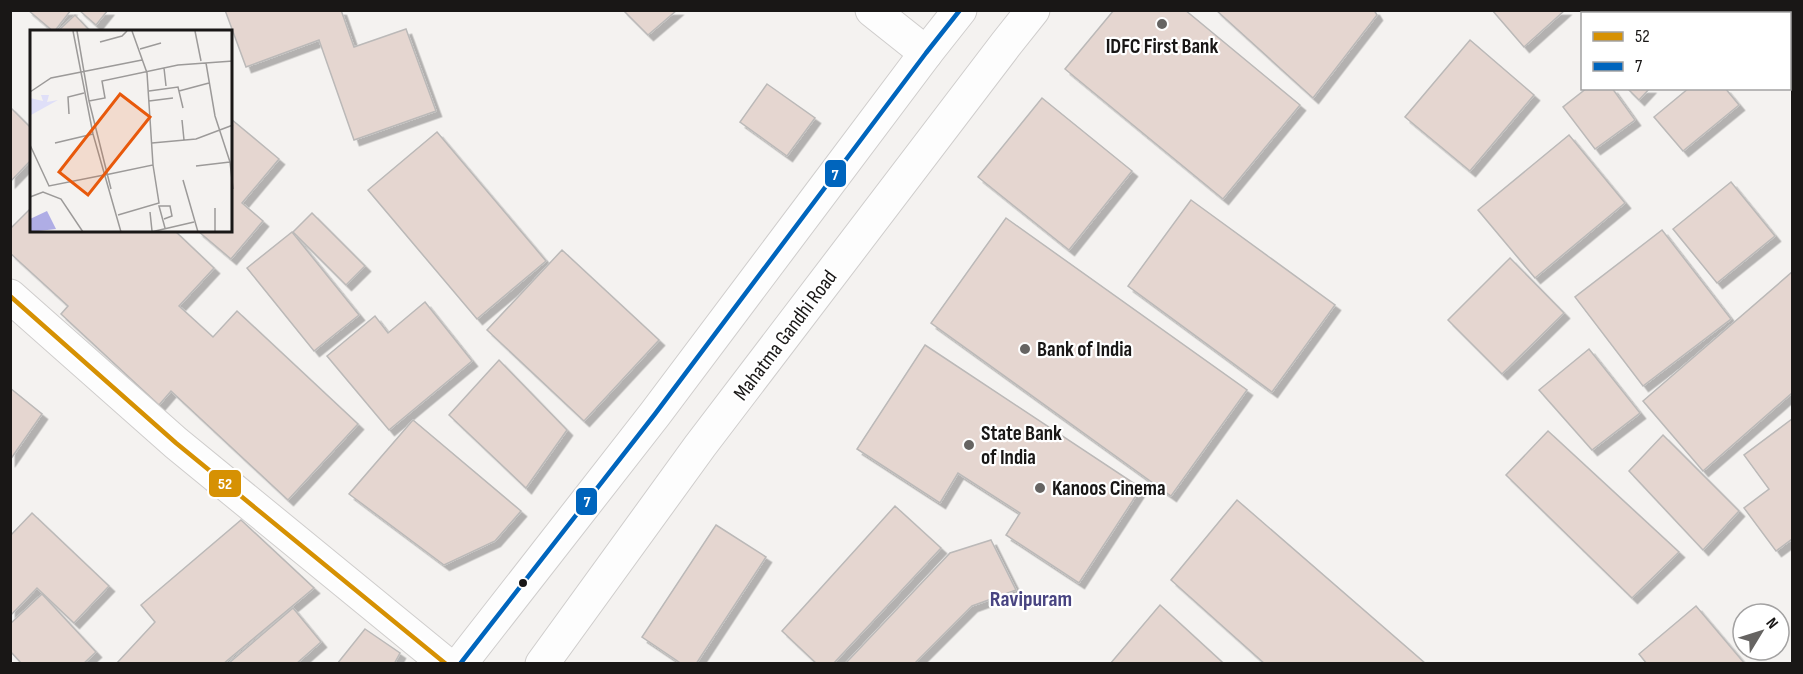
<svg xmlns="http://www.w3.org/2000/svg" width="1803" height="674" font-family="'Sofia Sans Condensed',sans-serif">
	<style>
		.building { fill: #e5d6d0; stroke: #bbb9b8; stroke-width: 1.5; filter: url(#shadow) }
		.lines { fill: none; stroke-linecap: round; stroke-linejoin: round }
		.minor-casing { stroke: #cfcdcc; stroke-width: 35 }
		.major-casing { stroke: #cfcdcc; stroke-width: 35 }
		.minor { stroke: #fdfdfd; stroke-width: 33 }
		.major { stroke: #fdfdfd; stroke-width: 33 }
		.bus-1-casing { stroke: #fff; stroke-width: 9 }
		.bus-2-casing { stroke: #fff; stroke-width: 9 }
		.bus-1 { stroke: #d69103; stroke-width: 4.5 }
		.bus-2 { stroke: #0065bd; stroke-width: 4.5 }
		.poi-dot { fill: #666462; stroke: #fff; stroke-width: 2 }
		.bus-dot { fill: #191716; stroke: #fff; stroke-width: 2 }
		.labels { text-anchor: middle; stroke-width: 4.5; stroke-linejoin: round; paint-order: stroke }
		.poi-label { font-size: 21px; font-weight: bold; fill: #191716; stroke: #fff; text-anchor: start }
		.street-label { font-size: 21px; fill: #191716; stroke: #fff }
		.neighbourhood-label { font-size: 22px; font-weight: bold; fill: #484481; stroke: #fff }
		.inset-road { fill: none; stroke: #9c9a99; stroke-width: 1.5 }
		.view { fill: #e8590c; fill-opacity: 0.15; stroke: #e8590c; stroke-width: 3 }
		.inset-edge { fill: none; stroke: #191716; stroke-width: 3 }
		.line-badge { stroke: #fff; stroke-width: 2 }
		.badge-label { font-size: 16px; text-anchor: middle; font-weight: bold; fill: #fff }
	</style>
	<defs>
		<filter id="shadow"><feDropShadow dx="5.5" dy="5.5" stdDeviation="0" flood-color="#0004"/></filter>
	</defs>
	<rect width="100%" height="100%" fill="#f4f2f0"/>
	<g class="building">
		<path d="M28 10H71L54 32Z"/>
		<path d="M79 10H108L96 25Z"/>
		<path d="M225 10H341L354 47 406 29 436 111 354 140 319 40 246 67Z"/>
		<path d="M623 10H677L648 35Z"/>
		<path d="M1114 10H1185L1300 105 1223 199 1065 69Z"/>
		<path d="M1216 10H1374L1377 15 1313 98Z"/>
		<path d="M1492 10H1565L1524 47Z"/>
		<path d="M75 15 91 32H57Z"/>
		<path d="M1470 40 1534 95 1470 171 1405 117Z"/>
		<path d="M767 84 815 118 787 156 740 122Z"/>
		<path d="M1587 88H1612L1635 120 1595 149 1563 107Z"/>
		<path d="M1627 88H1650L1639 100Z"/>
		<path d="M1689 88H1725L1739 105 1683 151 1654 117Z"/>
		<path d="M1042 98 1132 171 1069 250 978 177Z"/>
		<path d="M10 107 32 129V159L10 182Z"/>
		<path d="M231 119 279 159 242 203 263 221 231 259 198 231H231Z"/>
		<path d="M437 132 546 261 477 319 368 190Z"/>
		<path d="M1569 135 1625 203 1535 278 1478 210Z"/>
		<path d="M1731 182 1775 236 1717 283 1673 229Z"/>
		<path d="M1191 200 1335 305 1272 392 1128 286Z"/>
		<path d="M32 207V231H175L214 268 179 306 213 337 237 311 358 424 288 500 171 391 159 405 61 314 68 306 10 253V229Z"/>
		<path d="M312 213 365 266 346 285 293 232Z"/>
		<path d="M1006 218 1247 390 1171 496 931 323Z"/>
		<path d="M1662 230 1731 319 1643 386 1575 297Z"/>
		<path d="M292 232 359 315 314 351 247 268Z"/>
		<path d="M562 250 659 340 584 421 487 330Z"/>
		<path d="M1510 258 1564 313 1502 374 1448 320Z"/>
		<path d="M1792 272V393L1703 471 1643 401Z"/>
		<path d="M425 302 472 361 389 430 327 356 375 316 388 333Z"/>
		<path d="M925 345 1141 488 1079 583 1006 535 1020 513 958 473 940 503 857 449Z"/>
		<path d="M1589 349 1640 413 1592 450 1539 390Z"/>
		<path d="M499 360 567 430 526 488 449 415Z"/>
		<path d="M10 388 42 414 10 460Z"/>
		<path d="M1792 419V539L1776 551 1744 508 1769 489 1744 455Z"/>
		<path d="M413 420 521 511 495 541 444 565 349 494Z"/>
		<path d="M1548 431 1679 552 1632 598 1506 475Z"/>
		<path d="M1663 435 1739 511 1703 550 1629 471Z"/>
		<path d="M1237 500 1426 664H1265L1171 580Z"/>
		<path d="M895 506 941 548 833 664H817L782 631Z"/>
		<path d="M32 513 109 586 74 623 37 588 10 616V536Z"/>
		<path d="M241 520 314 588 223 664H116L155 622 141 605Z"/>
		<path d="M716 525 766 557 696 664H682L642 637Z"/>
		<path d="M991 540 1016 590 972 606 914 664H845L950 553Z"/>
		<path d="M42 594 96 652 83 664H22L10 651V624Z"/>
		<path d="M1160 605 1222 662 1221 664H1110Z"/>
		<path d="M1696 606 1745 664H1647L1639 654Z"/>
		<path d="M293 608 321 642 296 664H228Z"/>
		<path d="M365 629 400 653 394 664H337Z"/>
	</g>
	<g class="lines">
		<defs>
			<g id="minor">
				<path d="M872 10 926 53"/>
				<path d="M10 296 176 443 446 664"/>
			</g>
			<g id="major">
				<path d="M460 664 655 414 926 53 960 10"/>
				<path d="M542 664 700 446 1006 44 1033 10"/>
			</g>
		</defs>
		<use href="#minor" class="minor-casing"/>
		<use href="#major" class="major-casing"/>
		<use href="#minor" class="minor"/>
		<use href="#major" class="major"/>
		<defs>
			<path id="bus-1" d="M10 296 176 443 446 664"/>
			<path id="bus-2" d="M460 664 655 414 926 53 960 10"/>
		</defs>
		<use href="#bus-1" class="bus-1-casing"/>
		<use href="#bus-2" class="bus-2-casing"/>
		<use href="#bus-1" class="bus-1"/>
		<use href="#bus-2" class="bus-2"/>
	</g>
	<g class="poi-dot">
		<circle cx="1162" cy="24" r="6"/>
		<circle cx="1025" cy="349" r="6"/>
		<circle cx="969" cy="445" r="6"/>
		<circle cx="1040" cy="488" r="6"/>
	</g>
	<circle class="bus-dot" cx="523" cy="583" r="5"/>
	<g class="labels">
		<g class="poi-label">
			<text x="1162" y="53" text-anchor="middle">IDFC First Bank</text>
			<text x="1037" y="356">Bank of India</text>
			<text x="981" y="440">State Bank<tspan x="981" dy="24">of India</tspan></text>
			<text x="1052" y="495">Kanoos Cinema</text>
		</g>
		<g class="street-label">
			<text transform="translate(785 335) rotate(-53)" y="7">Mahatma Gandhi Road</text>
		</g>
		<g class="neighbourhood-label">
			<text x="1031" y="606">Ravipuram</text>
		</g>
	</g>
	<g transform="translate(30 30)">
		<rect width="202" height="202" fill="#f4f2f0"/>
		<path d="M11 65H19L17 72 28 70 1 85 0 68 13 71Z" fill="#dfdff8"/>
		<path d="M17 181 26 199 0 202V189Z" fill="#afade5"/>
		<path class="inset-road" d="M43 1 63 104 91 202M47 1 59 71 81 159M165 1 171 31M70 12 92 6 97 1M110 19 131 13M176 33 185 86 200 132 203 159M134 38 136 56M119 61 148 57 153 78M149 61 179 53M0 62 21 48 112 30M59 71 75 68 72 51 148 35 203 31M119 71 143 68M39 84 38 67 54 63M152 90 154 110M25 113 63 104M122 113 166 109 203 95M0 115 19 156 74 145M166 136 200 132M75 145 123 135 117 43 102 1M153 150 168 202M0 167 13 162 31 169 53 202M185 178V202M120 182 122 201M88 185 129 173 123 135M134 189 142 186 140 176H129L135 198M121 202 164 192"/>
		<path class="view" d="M90 64 120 87 58 165 29 142Z"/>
		<rect width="202" height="202" class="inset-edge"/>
	</g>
	<g class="line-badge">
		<rect x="824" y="159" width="23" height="29" rx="6" fill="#0065bd"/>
		<rect x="208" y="469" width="34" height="29" rx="6" fill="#d69103"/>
		<rect x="575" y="487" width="23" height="29" rx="6" fill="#0065bd"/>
	</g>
	<g class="badge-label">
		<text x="835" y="180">7</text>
		<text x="225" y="489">52</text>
		<text x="587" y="507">7</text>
	</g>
	<rect width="1803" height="674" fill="none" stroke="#191716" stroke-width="24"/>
	<rect x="1581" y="12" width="210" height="78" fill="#ffffff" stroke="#a3a2a2" stroke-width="1.5"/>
	<rect x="1593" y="32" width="30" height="9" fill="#d69103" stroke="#a3a2a2" stroke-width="1.5"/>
	<text x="1635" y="42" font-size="18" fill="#191716">52</text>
	<rect x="1593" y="62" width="30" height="9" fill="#0065bd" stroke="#a3a2a2" stroke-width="1.5"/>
	<text x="1635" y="72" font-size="18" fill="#191716">7</text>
	<g transform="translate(1761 632) rotate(52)"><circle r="28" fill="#ffffff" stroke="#a3a2a2" stroke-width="1.5"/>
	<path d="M0-4.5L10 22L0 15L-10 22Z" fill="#666462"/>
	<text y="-9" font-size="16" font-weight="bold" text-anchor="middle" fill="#191716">N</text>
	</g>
</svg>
